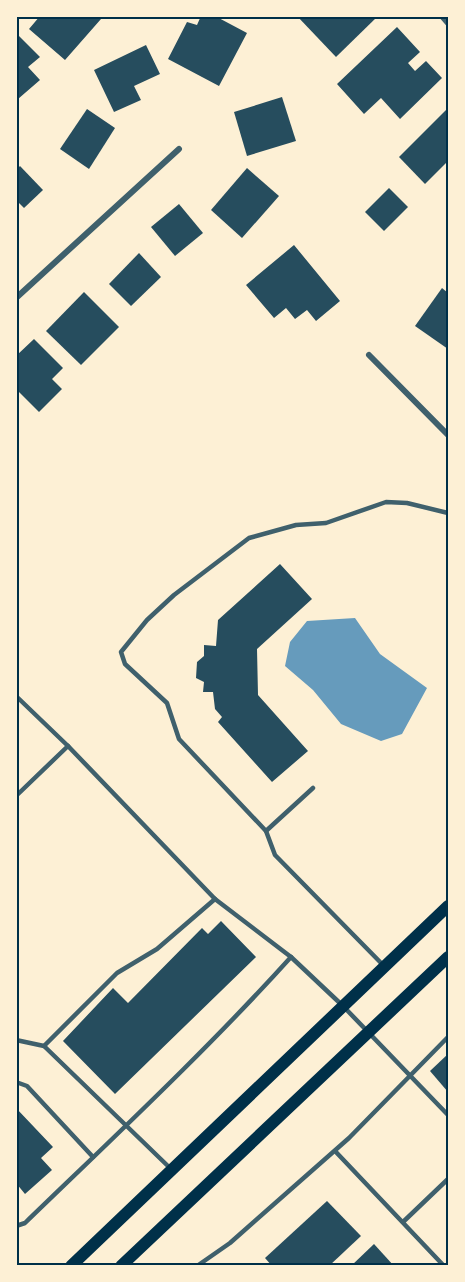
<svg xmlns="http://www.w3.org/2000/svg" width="465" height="1282" font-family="'Alegreya Sans',sans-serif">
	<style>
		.water { fill: #669bbc }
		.building { fill: #264d5e }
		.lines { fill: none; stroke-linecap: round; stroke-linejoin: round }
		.service { stroke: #3f606c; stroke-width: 4.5 }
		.minor { stroke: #3f606c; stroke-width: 6 }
		.secondary { stroke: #003049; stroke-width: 12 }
		.neatline { fill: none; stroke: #003049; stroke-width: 2 }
	</style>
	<rect width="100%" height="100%" fill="#fdf0d5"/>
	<path class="water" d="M355 618 380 654 427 688 402 734 381 741 341 724 313 690 285 666 290 642 307 621Z"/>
	<g class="building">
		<path d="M40 16 59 19 61 16H98L101 19 65 60 29 29Z"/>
		<path d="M201 16H215L247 33 219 86 168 59 187 22 197 25Z"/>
		<path d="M297 16H378L336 57Z"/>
		<path d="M397 27 420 52 408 63 415 71 426 61 442 78 400 119 381 98 364 114 337 84Z"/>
		<path d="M16 33 40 57 28 67 40 80 18 99Z"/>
		<path d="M146 45 160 74 134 86 141 100 114 112 94 70Z"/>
		<path d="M282 97 296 141 247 156 234 112Z"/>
		<path d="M448 108V161L425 184 399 157Z"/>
		<path d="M87 109 115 128 89 169 60 149Z"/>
		<path d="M20 166 43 190 24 208 16 200V170Z"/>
		<path d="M247 168 279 196 242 238 211 210Z"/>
		<path d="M389 188 408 207 384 231 365 212Z"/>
		<path d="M179 204 203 233 175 256 151 227Z"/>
		<path d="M294 245 340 301 316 321 307 310 295 319 286 308 274 318 246 285Z"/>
		<path d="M139 253 161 277 131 306 109 284Z"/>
		<path d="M442 288 448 293V349L415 326Z"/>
		<path d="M84 292 119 327 81 365 46 331Z"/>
		<path d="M34 339 63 368 52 379 62 389 39 412 16 389V356Z"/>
		<path d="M280 564 312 599 257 649 258 695 308 751 272 782 218 722 222 717 215 709 213 692H203L204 682 196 678 197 662 204 656V645L216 646 218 620Z"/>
		<path d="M221 921 256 957 115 1094 63 1041 113 988 128 1003 202 928 208 934Z"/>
		<path d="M448 1054V1092L430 1071Z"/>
		<path d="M16 1108 53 1147 41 1158 52 1170 25 1194 16 1183Z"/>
		<path d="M327 1201 361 1236 329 1266H272L265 1258Z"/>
		<path d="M374 1244 394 1266H351Z"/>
	</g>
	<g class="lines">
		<g class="service">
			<path d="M16 696 68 746 215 899 291 957 343 1006 448 1115"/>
			<path d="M313 788 266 831 179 739 167 703 125 664 121 652 147 620 174 595 249 538 296 525 326 523 386 502 407 503 448 513"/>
			<path d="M16 796 68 746"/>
			<path d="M266 831 275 855 384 966"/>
			<path d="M16 1040 44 1046 170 1168"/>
			<path d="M44 1046 117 973 157 949 215 899"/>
			<path d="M16 1082 27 1086 93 1157"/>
			<path d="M335 1151 444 1266"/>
			<path d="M403 1222 448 1179"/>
			<path d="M16 1226 25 1223C115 1136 207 1050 291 957"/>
			<path d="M197 1266 230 1243 349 1138 448 1037"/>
		</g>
		<g class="minor">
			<path d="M442 16 448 23"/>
			<path d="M16 298 179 149"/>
			<path d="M369 355 448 435"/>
		</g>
		<g class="secondary">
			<path d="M71 1266 448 906"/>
			<path d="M121 1266 448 957"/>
		</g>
	</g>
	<rect width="465" height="1282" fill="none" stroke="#fdf0d5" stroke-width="36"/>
	<rect x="18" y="18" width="429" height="1246" class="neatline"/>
</svg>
